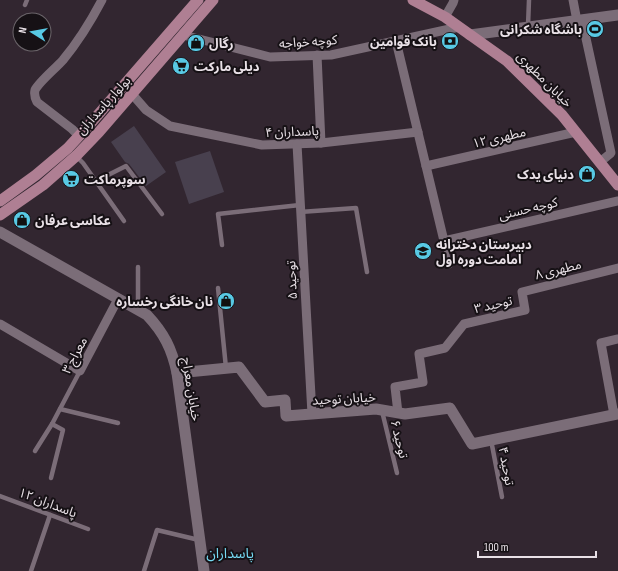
<svg xmlns="http://www.w3.org/2000/svg" width="618" height="571" font-family="'Sofia Sans Condensed','Noto Sans Arabic',sans-serif">
	<style>
		.building { fill: #48404e }
		.lines { fill: none; stroke-linecap: round; stroke-linejoin: round }
		.service { stroke: #7b6d78; stroke-width: 4.5 }
		.minor { stroke: #7b6d78; stroke-width: 9 }
		.tertiary { stroke: #7b6d78; stroke-width: 11 }
		.primary { stroke: #af7f93; stroke-width: 11 }
		.labels { text-anchor: middle; stroke-width: 4; stroke-linejoin: round; paint-order: stroke }
		.poi-label { font-size: 13px; font-weight: bold; fill: #e9e1e7; stroke: #161115; text-anchor: start }
		.street-label { font-size: 13px; fill: #e9e1e7; stroke: #161115 }
		.neighbourhood-label { font-size: 14px; fill: #76daf3; stroke: #161115 }
	</style>
	<rect width="100%" height="100%" fill="#322630"/>
	<g class="building">
		<path d="M134 126 166 172 146 186 129 164 125 162 111 142Z"/>
		<path d="M210 151 224 192 189 204 175 162Z"/>
	</g>
	<g class="lines">
		<g class="service">
			<path d="M25 5 27 0"/>
			<path d="M528 26 529 0"/>
			<path d="M76 156 83 163 124 221"/>
			<path d="M96 181 126 166 162 214"/>
			<path d="M300 212 356 208 367 272"/>
			<path d="M444 241 450 266"/>
			<path d="M222 245 218 214 300 205"/>
			<path d="M138 267V308"/>
			<path d="M218 288 226 368"/>
			<path d="M60 409 118 423"/>
			<path d="M382 411 397 473"/>
			<path d="M491 440 502 497"/>
			<path d="M35 451 52 424 80 371"/>
			<path d="M51 478 63 430 52 424"/>
			<path d="M0 496 88 529"/>
			<path d="M31 571 50 515"/>
			<path d="M144 571 157 530 199 540"/>
		</g>
		<g class="minor">
			<path d="M573 0 577 21"/>
			<path d="M445 17 453 3 454 0"/>
			<path d="M582 20 611 153 600 162"/>
			<path d="M183 35 270 57 331 55 459 27"/>
			<path d="M396 41 444 241 618 201"/>
			<path d="M317 55 321 143"/>
			<path d="M132 94 146 110 170 126 262 145 321 143 418 132"/>
			<path d="M79 136 72 129 37 102C35 98 34 94 35 90 39 82 56 68 63 60 78 42 91 21 102 0"/>
			<path d="M297 144 312 414"/>
			<path d="M426 166 576 132"/>
			<path d="M0 324 80 371 118 299"/>
			<path d="M398 413 395 387 423 382 419 354 445 348 464 324 525 310 522 292 618 268"/>
			<path d="M614 415 601 343 618 339"/>
		</g>
		<g class="tertiary">
			<path d="M470 35 618 15"/>
			<path d="M0 232 147 315C164 333 172 349 177 373L204 571"/>
			<path d="M177 373 239 367 265 402 285 400 286 416 376 409 405 414 450 408 472 444 618 414"/>
		</g>
		<g class="primary">
			<path d="M413 0 445 17 507 61 562 115 618 185"/>
			<path d="M0 201 36 175 68 148 90 124 198 0"/>
			<path d="M0 215 43 185 76 156 99 132 213 0"/>
		</g>
	</g>
	<defs>
		<symbol id="stadium-disc" viewBox="-11 -11 22 22"><circle r="9.5" fill="#58c9e4" stroke="#161115"/><path d="M0-5a6.5 5 0 1 0 0 10a6.5 5 0 1 0 0-10ZM-3.5-1.8h7v3.6h-7Z" fill="#111"/></symbol>
		<symbol id="bank-disc" viewBox="-11 -11 22 22"><circle r="9.5" fill="#58c9e4" stroke="#161115"/><path d="M-6-4H6V4H-6ZM0-2.3a2.3 2.3 0 1 0 0 4.6a2.3 2.3 0 1 0 0-4.6Z" fill="#111"/></symbol>
		<symbol id="shop-disc" viewBox="-11 -11 22 22"><circle r="9.5" fill="#58c9e4" stroke="#161115"/><path d="M-5-2.5h2.3a2.7 3.5 0 0 1 5.4 0H5L5.5 6h-11ZM-1.5-2.5h3a1.5 2.3 0 0 0-3 0Z" fill="#111"/></symbol>
		<symbol id="supermarket-disc" viewBox="-11 -11 22 22"><circle r="9.5" fill="#58c9e4" stroke="#161115"/><path d="M-6-5.5h2.5l.6 2H6L4.5 2H-2.5L-4.4-4H-6ZM-1.5 3.2a1.3 1.3 0 1 0 .1 0ZM3 3.2a1.3 1.3 0 1 0 .1 0Z" fill="#111"/></symbol>
		<symbol id="school-disc" viewBox="-11 -11 22 22"><circle r="9.5" fill="#58c9e4" stroke="#161115"/><path d="M0-5L7-2L0 1L-7-2ZM-4 1L0 2.5L4 1V4Q0 6-4 4Z" fill="#111"/></symbol>
	</defs>
	<g fill-rule="evenodd">
		<use href="#stadium-disc" x="585" y="19" width="20" height="20"/>
		<use href="#bank-disc" x="440" y="31" width="20" height="20"/>
		<use href="#shop-disc" x="186" y="33" width="20" height="20"/>
		<use href="#supermarket-disc" x="171" y="56" width="20" height="20"/>
		<use href="#shop-disc" x="577" y="164" width="20" height="20"/>
		<use href="#supermarket-disc" x="61" y="169" width="20" height="20"/>
		<use href="#shop-disc" x="12" y="210" width="20" height="20"/>
		<use href="#school-disc" x="413" y="241" width="20" height="20"/>
		<use href="#shop-disc" x="216" y="291" width="20" height="20"/>
	</g>
	<g class="labels">
		<g class="poi-label">
			<text x="582" y="34" text-anchor="end">باشگاه شکرانی</text>
			<text x="437" y="46" text-anchor="end">بانک قوامین</text>
			<text x="209" y="48">رگال</text>
			<text x="194" y="71">دیلی مارکت</text>
			<text x="574" y="179" text-anchor="end">دنیای یدک</text>
			<text x="84" y="184">سوپرماکت</text>
			<text x="35" y="225">عکاسی عرفان</text>
			<text x="436" y="249">دبیرستان دخترانه<tspan x="436" dy="15">امامت دوره اول</tspan></text>
			<text x="213" y="306" text-anchor="end">نان خانگی رخساره</text>
		</g>
		<g class="street-label">
			<text transform="translate(308 41) rotate(-4)" y="5">کوچه خواجه</text>
			<text transform="translate(545 79) rotate(45)" y="5">خیابان مطهری</text>
			<text transform="translate(103 105) rotate(-48)" y="5">بولوار پاسداران</text>
			<text transform="translate(292 131) rotate(-2)" y="5">پاسداران ۴</text>
			<text transform="translate(499 137) rotate(-13)" y="5">مطهری ۱۲</text>
			<text transform="translate(528 208) rotate(-13)" y="5">کوچه حسنی</text>
			<text transform="translate(558 269) rotate(-14)" y="5">مطهری ۸</text>
			<text transform="translate(291 280) rotate(-93)" y="5">توحید ۵</text>
			<text transform="translate(493 304) rotate(-13)" y="5">توحید ۳</text>
			<text transform="translate(74 355) rotate(-62)" y="5">معراج ۳</text>
			<text transform="translate(192 389) rotate(81)" y="5">خیابان معراج</text>
			<text transform="translate(344 398) rotate(-3)" y="5">خیابان توحید</text>
			<text transform="translate(400 439) rotate(76)" y="5">توحید ۶</text>
			<text transform="translate(507 466) rotate(79)" y="5">توحید ۴</text>
			<text transform="translate(48 502) rotate(21)" y="5">پاسداران ۱۲</text>
		</g>
		<g class="neighbourhood-label">
			<text x="230" y="558">پاسداران</text>
		</g>
	</g>
	<g transform="translate(32 32) rotate(281)"><circle r="19" fill="#161115" stroke="#6a6469"/>
	<path d="M0-3L7 15L0 10L-7 15Z" fill="#58c9e4"/>
	<text y="-6" font-size="11" font-weight="bold" text-anchor="middle" fill="#e9e1e7">N</text>
	</g>
	<path d="M478 551v6h118v-6" fill="none" stroke="#e9e1e7" stroke-width="2"/>
	<text x="484" y="551" font-size="12" fill="#e9e1e7" stroke="#161115" stroke-width="3" paint-order="stroke">100 m</text>
</svg>
